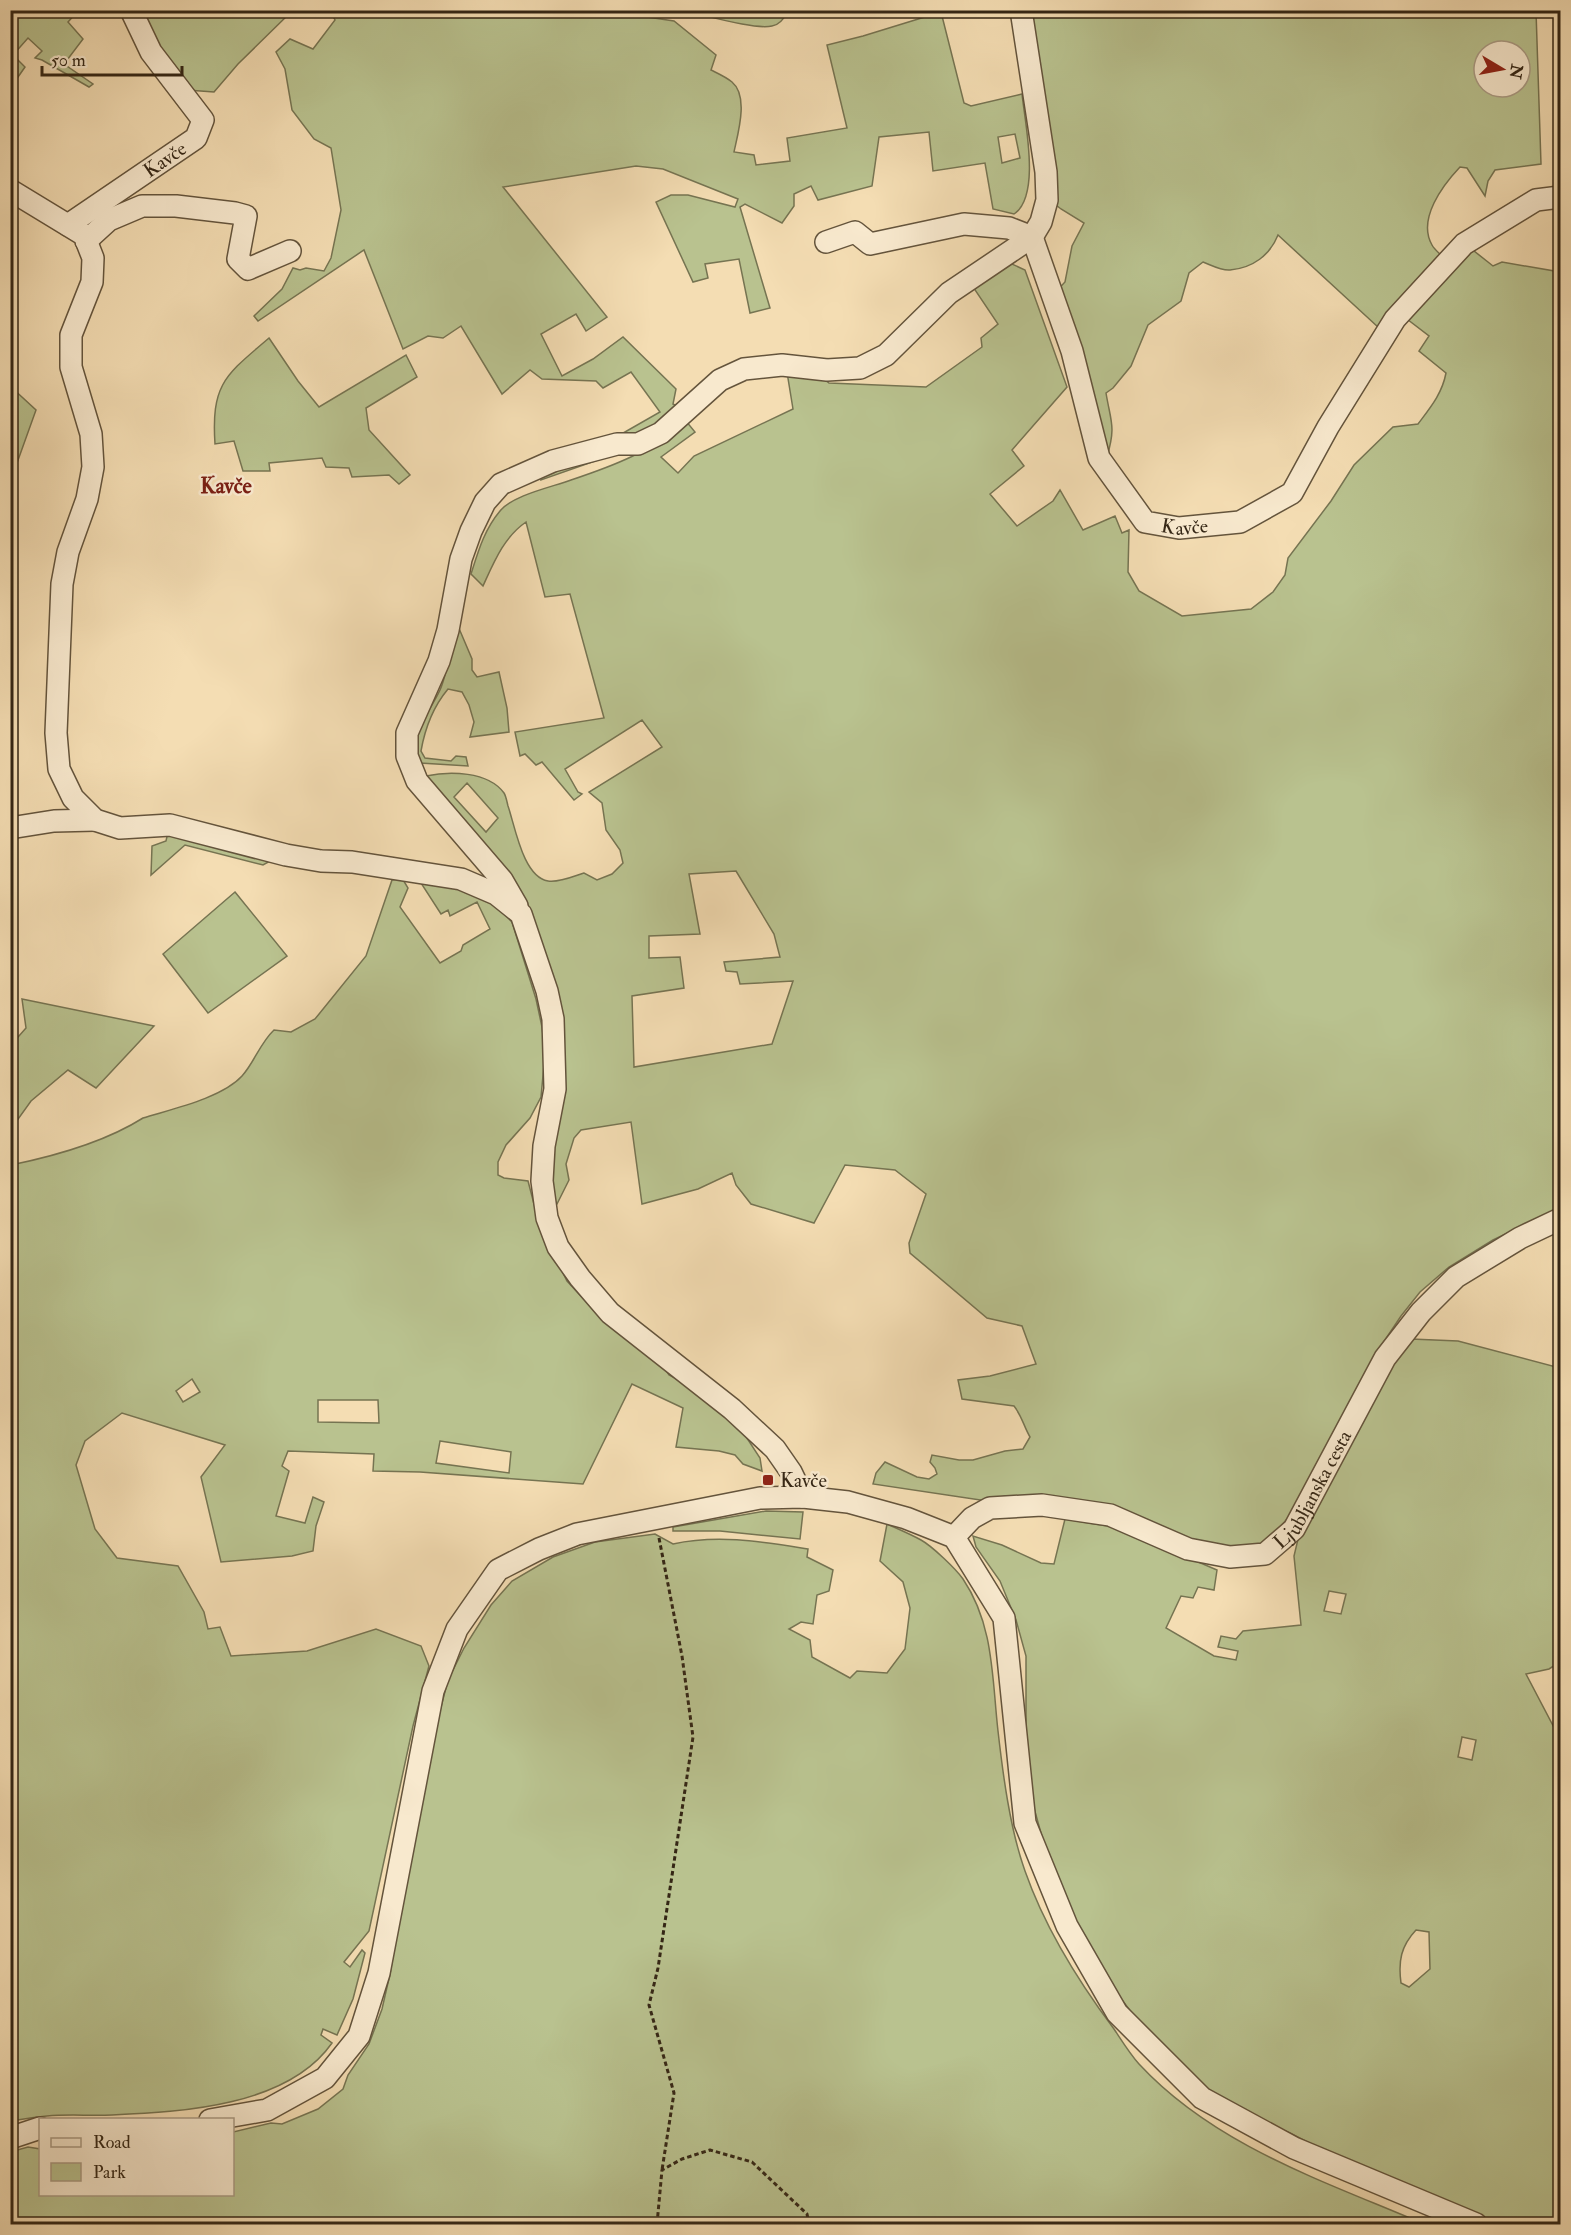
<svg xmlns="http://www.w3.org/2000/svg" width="1571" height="2235" font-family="'IM FELL Double Pica',serif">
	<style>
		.green { fill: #b9c28f; stroke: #767452; stroke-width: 1.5; fill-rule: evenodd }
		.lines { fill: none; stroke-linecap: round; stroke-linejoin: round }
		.minor-casing { stroke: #64543c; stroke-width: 24 }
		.path { stroke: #342615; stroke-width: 3; stroke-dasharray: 4.5 3; stroke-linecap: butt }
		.minor { stroke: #f8e9ce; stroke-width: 21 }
		.poi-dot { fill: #8f2418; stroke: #f8e9ce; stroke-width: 2 }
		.labels { text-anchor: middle; stroke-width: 5; stroke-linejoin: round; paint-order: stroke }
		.street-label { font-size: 20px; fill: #342615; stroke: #f8e9ce }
		.poi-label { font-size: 20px; fill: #342615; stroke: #f8e9ce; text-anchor: start }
		.quarter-label { font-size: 22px; font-weight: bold; fill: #7a1f14; stroke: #f8e9ce }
	</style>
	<rect width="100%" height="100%" fill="#f4ddb3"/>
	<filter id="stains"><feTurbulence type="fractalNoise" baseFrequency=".00333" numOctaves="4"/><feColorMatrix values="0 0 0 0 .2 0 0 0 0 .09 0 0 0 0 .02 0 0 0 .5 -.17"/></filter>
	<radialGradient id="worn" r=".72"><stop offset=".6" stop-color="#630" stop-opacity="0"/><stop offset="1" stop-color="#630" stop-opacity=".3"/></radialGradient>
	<g class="green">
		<path d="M11 10 78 11 68 22 83 39 64 64 93 84 89 87 42 60 35 58 42 51 28 38 13 55 25 67 11 87Z"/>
		<path d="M623 10 634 15 674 21 716 55 711 70C717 73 726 77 732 82 749 96 738 133 734 152L754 155 756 165 790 161 787 138 847 128 827 45 863 36 941 12 964 103 971 106 1022 94C1025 123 1041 196 1014 214L993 209 985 163 933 171 929 132 879 137 872 186 818 200 811 186 794 194V206L782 223 745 204 740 207 770 308 750 313 739 259 705 264 708 278 693 282 656 202 671 195H688L735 207 738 199 663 169 636 166 503 187 607 317 586 331 576 314 541 334 562 376 593 359 623 337 676 389 673 404 680 408 609 456 541 480 542 473 604 444 660 412 631 372 603 388 596 381 542 379 530 370 502 394 461 326 443 338 428 336 403 349 364 250 258 321 254 316 282 289 293 268 300 270 306 268 324 271 331 258 341 210 331 148 314 139 292 110 285 69 276 52 290 39 313 49 335 20 330 11ZM1015 134 1020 158 1002 163 998 137Z"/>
		<path d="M145 11H292L238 64 214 92 187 90 147 34V14Z"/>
		<path d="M685 11H788C785 17 780 25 772 26 754 30 705 15 685 11Z"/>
		<path d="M1021 11H1536L1541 164 1495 170 1488 181 1485 196 1467 168 1460 167C1443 185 1417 219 1432 245 1434 249 1439 253 1442 256L1379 328 1278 235C1270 255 1253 268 1230 270 1222 271 1211 265 1203 262L1189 273 1181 301 1148 325 1131 366 1113 388 1106 393C1111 423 1116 426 1107 457L1050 298 1065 282 1072 246 1084 223 1061 209 1041 193ZM1484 51H1520V87H1484Z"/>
		<path d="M1469 247 1493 266 1502 262 1560 272V1208L1493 1240 1449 1267 1420 1292 1401 1316 1375 1355 1288 1518 1265 1543 1234 1552 1205 1547 1057 1498 1005 1496 987 1501 873 1484 876 1473 885 1462 917 1477 929 1479 937 1474 935 1468 930 1462 932 1455 959 1460H973L1005 1451 1023 1449 1030 1437C1024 1427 1022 1416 1014 1406L962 1399 958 1380 990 1376 1036 1364 1022 1326 987 1318 910 1253 909 1243 926 1194 895 1170 845 1165 814 1223 751 1204 736 1185 732 1173 698 1189 642 1204 631 1122 581 1130 574 1138 566 1164 569 1180 557 1204 550 1203 542 953 426 776C449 771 488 771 504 793 506 796 507 802 508 806 515 826 523 877 548 881 559 883 574 876 584 873L597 880 612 874 623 863 620 850 606 830 602 803 589 792 662 747 642 720 565 769 578 792 582 794 574 800 542 762 536 765 525 754 520 756 515 732 604 718 570 594 545 597 526 522C504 537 494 562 483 586L471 574C478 552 484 530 500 511 513 495 552 487 571 480 613 466 653 451 686 421L695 432 661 457 678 473 694 456 793 409 786 366 809 368 829 383 926 387 982 347 981 338 998 324 963 272 1001 259 1025 270 1067 387 1012 450 1024 466 990 494 1017 526 1053 501 1060 490 1083 530 1115 516 1122 533 1129 530 1128 572 1139 591 1182 616 1251 609 1273 592 1285 575 1288 558 1331 501 1354 465 1393 427 1418 424C1430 408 1442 394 1446 373L1419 351 1429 336 1403 316ZM467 783 498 818 486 832 454 797ZM736 871 774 934 780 957 724 962 726 971 737 972 740 984 793 981 772 1044 634 1067 632 996 684 988 680 957 649 958V936L700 934 689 874Z"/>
		<path d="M269 338 298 381 319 407 406 355 417 377 366 408 369 430 410 475 399 484 389 475 352 477 349 468 326 467 322 458 269 463 270 471H243L234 441 215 444C211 383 226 375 269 338Z"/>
		<path d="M10 386 36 410 17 463 14 469 11 471Z"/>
		<path d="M455 625 458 626 472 659V670L477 677 499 672 507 708 509 732 470 737 474 722 469 705 462 692 448 689C433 707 425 728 421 751L425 758 451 761 456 756 466 757 468 766 420 763C407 735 429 714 440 690 448 672 451 644 455 625Z"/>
		<path d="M168 832 272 860 263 865 185 845 151 875 152 846 166 841Z"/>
		<path d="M402 878 408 888 400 907 440 963 461 951 463 945 490 929 477 902 450 916 448 910 441 914 419 880 486 895 512 922 536 999 542 1027 545 1054 541 1097 530 1118 506 1145 498 1162V1175L504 1178 528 1181 540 1227 567 1281 605 1322 662 1364 669 1375 688 1385 743 1432 760 1458 762 1471 743 1464 735 1455 719 1451 676 1447 683 1408 632 1384 583 1484 420 1472 373 1471 374 1454 288 1451 282 1466 289 1471 276 1516 305 1523 313 1497 324 1502 316 1526 313 1551 292 1556 221 1562 201 1477 225 1445 122 1413 85 1441 76 1465 95 1529 117 1558 178 1566 204 1612 208 1629 220 1627 231 1656 307 1651 376 1629 421 1646 429 1666 413 1726 369 1931 344 1962 350 1967 362 1950 365 1953 353 1999 337 2035 323 2029 321 2035 332 2043C288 2106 183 2112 112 2115 90 2116 68 2114 47 2116 35 2117 23 2119 11 2121V1165C55 1156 105 1142 143 1118 172 1109 222 1098 242 1076 254 1063 260 1043 274 1030L291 1032 315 1019 366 956 392 880ZM192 1379 200 1392 183 1402 176 1391ZM318 1400H378L379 1423 318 1422ZM440 1441 511 1452 509 1473 436 1463Z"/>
		<path d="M235 892 287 956 208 1013 163 954Z"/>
		<path d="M22 999 154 1026 96 1088 68 1070 31 1101 11 1129V1045L26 1028Z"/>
		<path d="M1411 1339 1458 1341 1560 1368V1662L1549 1669 1526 1674 1560 1739V2224H1495L1338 2158 1290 2133 1257 2119 1206 2088 1147 2033 1116 1992 1073 1922 1049 1862 1034 1808 1026 1747V1656L1016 1620 1000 1581 976 1547 973 1536 1002 1545 1041 1563 1054 1564 1065 1519 1119 1528 1217 1570 1214 1590 1198 1587 1193 1598 1181 1596 1166 1628 1214 1656 1236 1660 1238 1651 1218 1647 1221 1636 1236 1639 1243 1631 1301 1625 1294 1556 1299 1535 1389 1370ZM1329 1591 1346 1594 1341 1614 1324 1611ZM1462 1737 1476 1740 1472 1760 1458 1757ZM1416 1930 1429 1932 1430 1969 1409 1987 1401 1983C1398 1961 1401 1946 1416 1930Z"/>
		<path d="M766 1511 803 1512 800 1539 720 1531H673V1527Z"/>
		<path d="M887 1524C898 1529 910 1534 921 1540 932 1546 956 1569 963 1579 994 1625 992 1678 998 1731 1003 1775 1010 1829 1025 1871 1045 1928 1078 1981 1114 2029 1122 2041 1130 2054 1139 2064 1215 2146 1324 2181 1424 2224H11L10 2152 28 2147 40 2149V2194H232L233 2132 271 2123 282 2124 318 2109 343 2089 348 2075 369 2044 382 2009 390 1974 423 1776 448 1680 464 1648 491 1605 512 1581 553 1557 595 1542 655 1534 673 1544C719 1534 763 1542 808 1549L807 1557 833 1570 829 1591 817 1595 813 1624 801 1622 789 1629 810 1640 812 1657 850 1678 857 1671 887 1673 905 1649 910 1608 903 1582 880 1561Z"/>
	</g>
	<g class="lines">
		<defs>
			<g id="minor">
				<path d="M10 190 84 235 93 258 92 282 71 335V367L91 434 93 467 87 499 68 552 62 584 56 733 59 769 73 798 95 820 120 828 170 825 286 855 321 861 352 862 461 879 496 894 521 914 547 991 553 1019 555 1089 544 1146 542 1181 547 1218 558 1247 580 1278 610 1313 732 1409 775 1449 791 1472 803 1497"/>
				<path id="s1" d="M68 225 196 138 203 120 151 52 131 10"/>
				<path d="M86 241 109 220 142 206H176L235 213 246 216 238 259 248 269 290 251"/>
				<path id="s2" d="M826 242 855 232 870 244 964 224 1009 228 1032 237 1072 351 1099 458 1145 522 1179 528 1240 522 1292 493 1328 427 1395 319 1464 244 1536 200 1560 197"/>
				<path d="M10 828 54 821 95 820"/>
				<path d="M517 906 502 880 417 781 407 756V733L439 661 448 630 461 559 471 531 485 502 501 484 553 461 617 444H638L661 433 720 380 744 369 782 365 827 370 860 368 886 355 949 293 1032 237 1041 222 1047 200 1046 172 1021 10"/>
				<path id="s3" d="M954 1537 972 1518 990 1508 1042 1505 1110 1515 1188 1549 1230 1557 1265 1554 1294 1529 1385 1358 1421 1312 1456 1277 1520 1238 1560 1219"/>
				<path d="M210 2120 267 2110 325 2078 359 2036 379 1973 433 1691 457 1629 498 1570 539 1549 577 1534 760 1498 803 1497 848 1502 906 1518 954 1537 1004 1618 1025 1823 1067 1926 1117 2013 1202 2098 1294 2148 1476 2224"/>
				<path d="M10 2138 40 2128"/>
			</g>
		</defs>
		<use href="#minor" class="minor-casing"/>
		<g class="path">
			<path d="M659 1538 682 1656 693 1737 658 1968 649 2005 674 2093 662 2170"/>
			<path d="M657 2224 662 2170 682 2159 710 2150 752 2162 807 2214 809 2224"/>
		</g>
		<use href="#minor" class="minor"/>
	</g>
	<rect class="poi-dot" x="762" y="1474" width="12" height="12" rx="3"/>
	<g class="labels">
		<g class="street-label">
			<text dy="7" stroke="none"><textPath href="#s1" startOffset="117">Kavče</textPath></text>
			<text dy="7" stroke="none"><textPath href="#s2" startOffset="566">Kavče</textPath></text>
			<text dy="7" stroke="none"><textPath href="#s3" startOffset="412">Ljubljanska cesta</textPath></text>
		</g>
		<g class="poi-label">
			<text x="780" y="1487">Kavče</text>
		</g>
		<g class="quarter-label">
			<text x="226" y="493">Kavče</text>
		</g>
	</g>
	<rect width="1571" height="2235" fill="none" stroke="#f4ddb3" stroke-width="36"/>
	<rect x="12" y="12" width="1547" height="2211" fill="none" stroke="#342615" stroke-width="3"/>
	<rect x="18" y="18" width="1535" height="2199" fill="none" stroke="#342615" stroke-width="1.5"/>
	<rect x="39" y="2118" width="195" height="78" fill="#f8e9ce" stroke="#aa9b84" stroke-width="1.5"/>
	<rect x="51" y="2138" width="30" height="9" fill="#f8e9ce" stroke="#aa9b84" stroke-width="1.5"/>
	<text x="93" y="2148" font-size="18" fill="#342615">Road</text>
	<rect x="51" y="2163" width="30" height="18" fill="#b9c28f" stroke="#aa9b84" stroke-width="1.5"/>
	<text x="93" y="2178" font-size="18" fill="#342615">Park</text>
	<g transform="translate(1502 69) rotate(100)"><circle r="28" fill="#f8e9ce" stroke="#aa9b84" stroke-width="1.5"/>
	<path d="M0-4.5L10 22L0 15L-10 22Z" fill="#8f2418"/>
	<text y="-9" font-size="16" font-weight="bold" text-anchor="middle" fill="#342615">N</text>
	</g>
	<path d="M42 66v9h140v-9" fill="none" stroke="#342615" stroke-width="3"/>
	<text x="51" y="66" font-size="18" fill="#342615" stroke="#f8e9ce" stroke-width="4.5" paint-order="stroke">50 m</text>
	<rect width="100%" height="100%" filter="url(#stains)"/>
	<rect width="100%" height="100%" fill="url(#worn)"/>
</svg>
